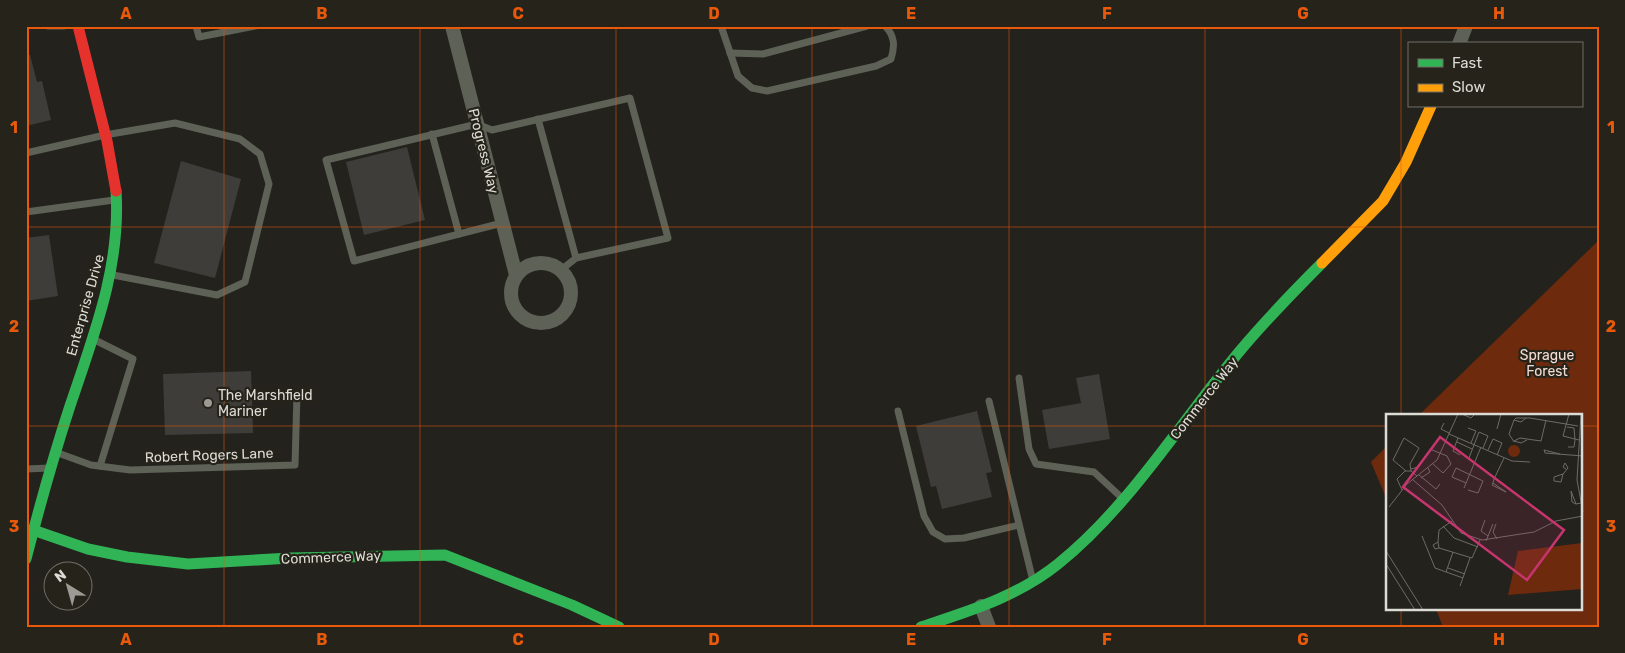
<svg xmlns="http://www.w3.org/2000/svg" width="1625" height="653" font-family="Rubik,sans-serif">
	<style>
		.green { fill: #6d2a0d }
		.building { fill: #3f3d39 }
		.lines { fill: none; stroke-linecap: round; stroke-linejoin: round }
		.lane { stroke: #5d6156; stroke-width: 7 }
		.street { stroke: #5d6156; stroke-width: 14 }
		.fast { stroke: #30b455; stroke-width: 11 }
		.slow { stroke: #ff9f0a; stroke-width: 11 }
		.jam { stroke: #e5322d; stroke-width: 11 }
		.grid { fill: none; stroke: #e8590c; stroke-width: 1; stroke-opacity: 0.55 }
		.poi-dot { fill: #9b9a95; stroke: #26241a; stroke-width: 2 }
		.labels { text-anchor: middle; stroke-width: 4.5; stroke-linejoin: round; paint-order: stroke }
		.street-label { font-size: 14px; fill: #dcdbd5; stroke: #26241a }
		.park-label { font-size: 14px; fill: #f4dbd3; stroke: #26241a }
		.poi-label { font-size: 14px; fill: #dcdbd5; stroke: #26241a; text-anchor: start }
		.inset-road { fill: none; stroke: #6d6c67; stroke-width: 1 }
		.view { fill: #c6356d; fill-opacity: 0.15; stroke: #c6356d; stroke-width: 2.5 }
		.inset-edge { fill: none; stroke: #dcdbd5; stroke-width: 2.5 }
		.neatline { fill: none; stroke: #e8590c; stroke-width: 2 }
		.grid-label { font-size: 16px; text-anchor: middle; font-weight: bold; fill: #e8590c }
	</style>
	<rect width="100%" height="100%" fill="#23221d"/>
	<g class="green">
		<path d="M1599 240V627H1443L1436 609H1581V416L1419 415Z"/>
		<path d="M1387 446V500L1371 462Z"/>
	</g>
	<g class="building">
		<path d="M30 55 37 82 42 81 51 120 26 126V56Z"/>
		<path d="M407 147 425 220 364 235 346 162Z"/>
		<path d="M181 161 241 179 215 278 154 263Z"/>
		<path d="M49 235 58 296 26 301V238Z"/>
		<path d="M251 371 253 433 165 435 163 374Z"/>
		<path d="M1099 374 1110 439 1049 449 1042 410 1081 403 1076 378Z"/>
		<path d="M977 411 992 472 986 473 992 497 942 509 936 486 931 487 916 426Z"/>
	</g>
	<g class="lines">
		<g class="lane">
			<path d="M48 26H64"/>
			<path d="M196 26 199 37 255 26"/>
			<path d="M721 26 738 76 752 88 767 91 876 66 891 59C895 46 895 36 885 26"/>
			<path d="M730 53 763 54 867 26"/>
			<path d="M538 119 576 258"/>
			<path d="M432 134 459 234"/>
			<path d="M26 153 105 135 175 123 240 139 260 154 269 184 245 282 217 295 113 275"/>
			<path d="M26 212 114 200"/>
			<path d="M502 223 354 261 326 160 477 124 492 130 630 98 668 238 576 258 561 270"/>
			<path d="M95 340 133 359 100 466"/>
			<path d="M1019 378 1029 449 1036 464 1094 472 1122 498"/>
			<path d="M989 401 1032 577"/>
			<path d="M898 411 924 516 933 532 945 539 964 538 1019 525"/>
			<path d="M58 453 91 465 130 470 295 465 297 394"/>
			<path d="M26 469 49 468"/>
		</g>
		<g class="street">
			<path d="M452 26 516 275"/>
			<path d="M1459 44 1466 26"/>
			<circle cx="541" cy="293" r="30"/>
			<path d="M981 606 989 627"/>
		</g>
		<g class="fast">
			<path d="M33 530 88 549 127 557 188 564 290 558 445 555 572 605 619 627"/>
			<path d="M26 559C39 508 53 458 69 409 93 337 121 268 116 191"/>
			<path d="M921 627C969 611 1017 597 1058 564 1130 506 1180 423 1239 352 1265 321 1293 292 1322 263"/>
		</g>
		<path class="slow" d="M1322 263 1383 201 1406 162 1431 106"/>
		<path class="jam" d="M78 26 107 141 116 191"/>
	</g>
	<path class="grid" d="M224 26V627M420 26V627M616 26V627M812 26V627M1009 26V627M1205 26V627M1401 26V416M26 227H1599M26 426H1388M1581 426H1599M1401 609V627"/>
	<circle class="poi-dot" cx="208" cy="403" r="5"/>
	<g class="labels">
		<g class="street-label">
			<text transform="translate(484 151) rotate(76)" y="5">Progress Way</text>
			<text transform="translate(85 305) rotate(-74)" y="5">Enterprise Drive</text>
			<text transform="translate(1204 398) rotate(-52)" y="5">Commerce Way</text>
			<text transform="translate(209 455) rotate(-2)" y="5">Robert Rogers Lane</text>
			<text transform="translate(331 557) rotate(-2)" y="5">Commerce Way</text>
		</g>
		<g class="park-label">
			<text x="1547" y="360">Sprague<tspan x="1547" dy="16">Forest</tspan></text>
		</g>
		<g class="poi-label">
			<text x="218" y="400">The Marshfield<tspan x="218" dy="16">Mariner</tspan></text>
		</g>
	</g>
	<g transform="translate(1386 414)">
		<rect width="196" height="196" fill="#23221d"/>
		<path d="M122 37a6 6 0 1 1 12 0a6 6 0 1 1-12 0ZM196 129V175L122 181 132 137Z" fill="#6d2a0d"/>
		<path class="inset-road" d="M76 0 85 4 89 0M183 0 177 22 193 26M195 0 191 66 197 98M140 4 135 8 128 6 130 4H144L192 12M58 9 55 15 63 19M181 13 188 14 189 26 188 33H182M82 14 90 17 85 29M111 15 115 0M63 20 126 47 144 48M72 24 67 37 74 41M141 26 135 29 128 27 134 24 155 27 160 6M71 28 86 35M128 28 123 20 128 6M44 35 61 42 65 50 57 59 47 50M102 36 107 25 116 29 111 41M174 40 158 36 159 39 197 42M83 44 93 18 102 22 97 34M25 55 32 53 27 59M20 57 7 46 18 24 33 34 24 50 25 57 31 62M177 60 175 68 168 67V63L177 60 182 54 179 49 177 53 180 55M33 61 50 75 54 70M35 64 44 58 42 54M26 65 56 91 75 119 96 126 148 118 170 107 197 102M80 69 66 63 70 54 97 67 92 79 82 76M107 69 120 78 106 71 107 69 108 65 118 44M78 74 95 33M16 76 11 65 19 57H25M190 90 185 77 186 88 190 90 195 89M3 93 21 70 51 46 72 0M99 106 95 117 102 122M110 110 107 118 111 125M57 112 68 124 92 133M36 122 49 154 77 164M100 127 107 110M52 128 53 134 49 135 47 131 52 128 53 116 66 107M53 134 86 144 94 126M0 137 37 196M0 150 29 196M62 154 79 160M60 158 67 138M74 172 84 144"/>
		<path class="view" d="M54 23 178 116 141 166 17 73Z"/>
		<rect width="196" height="196" class="inset-edge"/>
	</g>
	<rect width="1625" height="653" fill="none" stroke="#26241a" stroke-width="55"/>
	<rect x="1408" y="42" width="175" height="65" fill="#26241a" stroke="#6f6d65"/>
	<rect x="1418" y="59" width="25" height="8" fill="#30b455" stroke="#6f6d65"/>
	<text x="1452" y="68" font-size="15" fill="#dcdbd5">Fast</text>
	<rect x="1418" y="84" width="25" height="8" fill="#ff9f0a" stroke="#6f6d65"/>
	<text x="1452" y="92" font-size="15" fill="#dcdbd5">Slow</text>
	<g transform="translate(68 586) rotate(323)"><circle r="24" fill="#26241a" stroke="#6f6d65"/>
	<path d="M0-4L9 19L0 12L-9 19Z" fill="#9b9a95"/>
	<text y="-8" font-size="14" font-weight="bold" text-anchor="middle" fill="#dcdbd5">N</text>
	</g>
	<rect x="28" y="28" width="1570" height="598" class="neatline"/>
	<g class="grid-label">
		<text x="126" y="19">A</text>
		<text x="322" y="19">B</text>
		<text x="518" y="19">C</text>
		<text x="714" y="19">D</text>
		<text x="911" y="19">E</text>
		<text x="1107" y="19">F</text>
		<text x="1303" y="19">G</text>
		<text x="1499" y="19">H</text>
		<text x="14" y="133">1</text>
		<text x="1611" y="133">1</text>
		<text x="14" y="332">2</text>
		<text x="1611" y="332">2</text>
		<text x="14" y="532">3</text>
		<text x="1611" y="532">3</text>
		<text x="126" y="645">A</text>
		<text x="322" y="645">B</text>
		<text x="518" y="645">C</text>
		<text x="714" y="645">D</text>
		<text x="911" y="645">E</text>
		<text x="1107" y="645">F</text>
		<text x="1303" y="645">G</text>
		<text x="1499" y="645">H</text>
	</g>
</svg>
